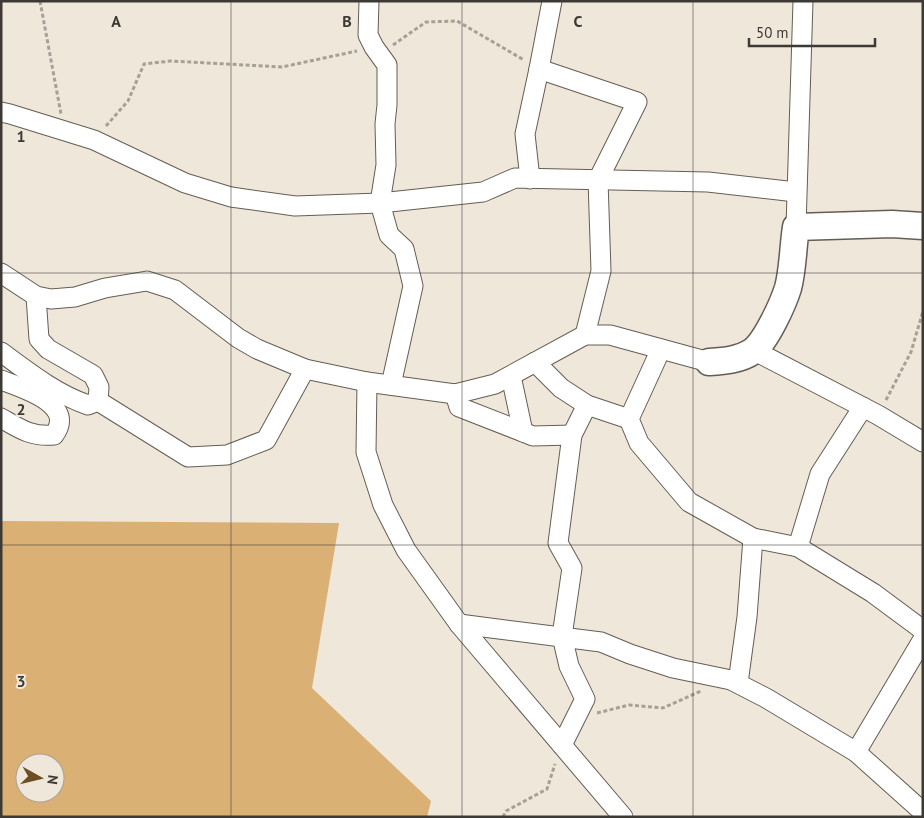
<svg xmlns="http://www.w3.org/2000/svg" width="924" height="818" font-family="'PT Sans',sans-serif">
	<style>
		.green { fill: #dab075; fill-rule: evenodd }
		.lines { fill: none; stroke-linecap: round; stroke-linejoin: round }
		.street-casing { stroke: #655d53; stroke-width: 21 }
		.secondary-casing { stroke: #655d53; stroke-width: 29 }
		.path { stroke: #a7a097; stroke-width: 3; stroke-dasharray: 4 2.5; stroke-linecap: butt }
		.street { stroke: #fff; stroke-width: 19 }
		.secondary { stroke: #fff; stroke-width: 26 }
		.grid { fill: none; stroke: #3d3934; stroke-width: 1; stroke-opacity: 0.55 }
		.grid-label { font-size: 16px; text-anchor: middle; font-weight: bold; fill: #3d3934; stroke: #f0e7db; stroke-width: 4; stroke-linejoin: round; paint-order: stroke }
	</style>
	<rect width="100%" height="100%" fill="#f0e7db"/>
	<path class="green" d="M1 521 339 523 312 688 431 801 427 817H1ZM25 763H55V793H25Z"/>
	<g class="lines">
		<defs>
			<g id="street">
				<path d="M369 1 368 35 374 47 387 65V105L385 124 386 165 380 203 389 235 404 249 413 286 391 385"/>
				<path d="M552 1 539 69 637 102 598 180 601 271 585 335"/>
				<path d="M1 112 10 114 94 140 185 183 231 197 295 206 380 203 483 192 515 178 708 182 796 192"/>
				<path d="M530 179 525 134 539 69"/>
				<path d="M796 227 803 1"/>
				<path d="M1 273 36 296 51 299 75 297 105 288 147 281 175 290 238 338 257 349 305 369 367 382 455 394 495 384 585 335H610L709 362"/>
				<path d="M36 296 39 339 48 349 93 375 99 387 98 401"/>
				<path d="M661 349 629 419 639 443 689 502 753 538 798 547 873 593 923 630"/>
				<path d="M753 350 878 415 923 442"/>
				<path d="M1 352C28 372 56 394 88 405L98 401"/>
				<path d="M535 362 561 388 587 405 629 419"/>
				<path d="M511 376 523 432"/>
				<path d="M1 380C22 388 77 404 54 435 31 437 20 429 1 418"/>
				<path d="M367 382 366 452 383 505 406 550 459 624 623 817"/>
				<path d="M455 394 459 407 523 432 533 436 572 435"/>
				<path d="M98 401 188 457 227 455 266 440 305 369"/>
				<path d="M798 547 820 474 863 407"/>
				<path d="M459 624 601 642 630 654 673 668 731 680 766 698 856 752 923 812"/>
				<path d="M738 683 747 617 753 538"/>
				<path d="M562 745 585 699 569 666 562 636 572 568 558 543 572 435 587 405"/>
				<path d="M856 752 923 639"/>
			</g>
			<path id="secondary" d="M709 362C724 361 740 360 753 351 766 341 783 304 788 288 793 270 793 246 796 227L892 224 923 226"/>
		</defs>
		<use href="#street" class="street-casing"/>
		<use href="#secondary" class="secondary-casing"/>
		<g class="path">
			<path d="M40 1 61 114"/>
			<path d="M393 45 426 22 457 21 524 60"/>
			<path d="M106 126 128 101 144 64 171 61 282 67 357 51"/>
			<path d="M886 400 911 352 923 311"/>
			<path d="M597 713 629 705 663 708 701 691"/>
			<path d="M503 817 506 811 547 789 555 764"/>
		</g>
		<use href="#street" class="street"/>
		<use href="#secondary" class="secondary"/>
	</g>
	<path class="grid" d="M231 1V817M462 1V817M693 1V817M1 273H923M1 545H923"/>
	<g class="grid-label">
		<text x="116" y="27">A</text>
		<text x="347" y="27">B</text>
		<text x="578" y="27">C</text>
		<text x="21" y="142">1</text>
		<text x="21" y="415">2</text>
		<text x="21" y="687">3</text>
	</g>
	<rect width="924" height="818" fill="none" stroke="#3d3934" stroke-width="5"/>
	<g transform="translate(40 778) rotate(98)"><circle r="24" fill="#f0e7db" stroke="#a8a198"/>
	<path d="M0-4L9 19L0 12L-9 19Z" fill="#6d4f23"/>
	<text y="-8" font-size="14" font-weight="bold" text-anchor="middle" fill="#3d3934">N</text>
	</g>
	<path d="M749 38v8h126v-8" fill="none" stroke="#3d3934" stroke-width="2.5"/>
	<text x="756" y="38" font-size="15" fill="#3d3934" stroke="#f0e7db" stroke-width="4" paint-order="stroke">50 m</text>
</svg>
